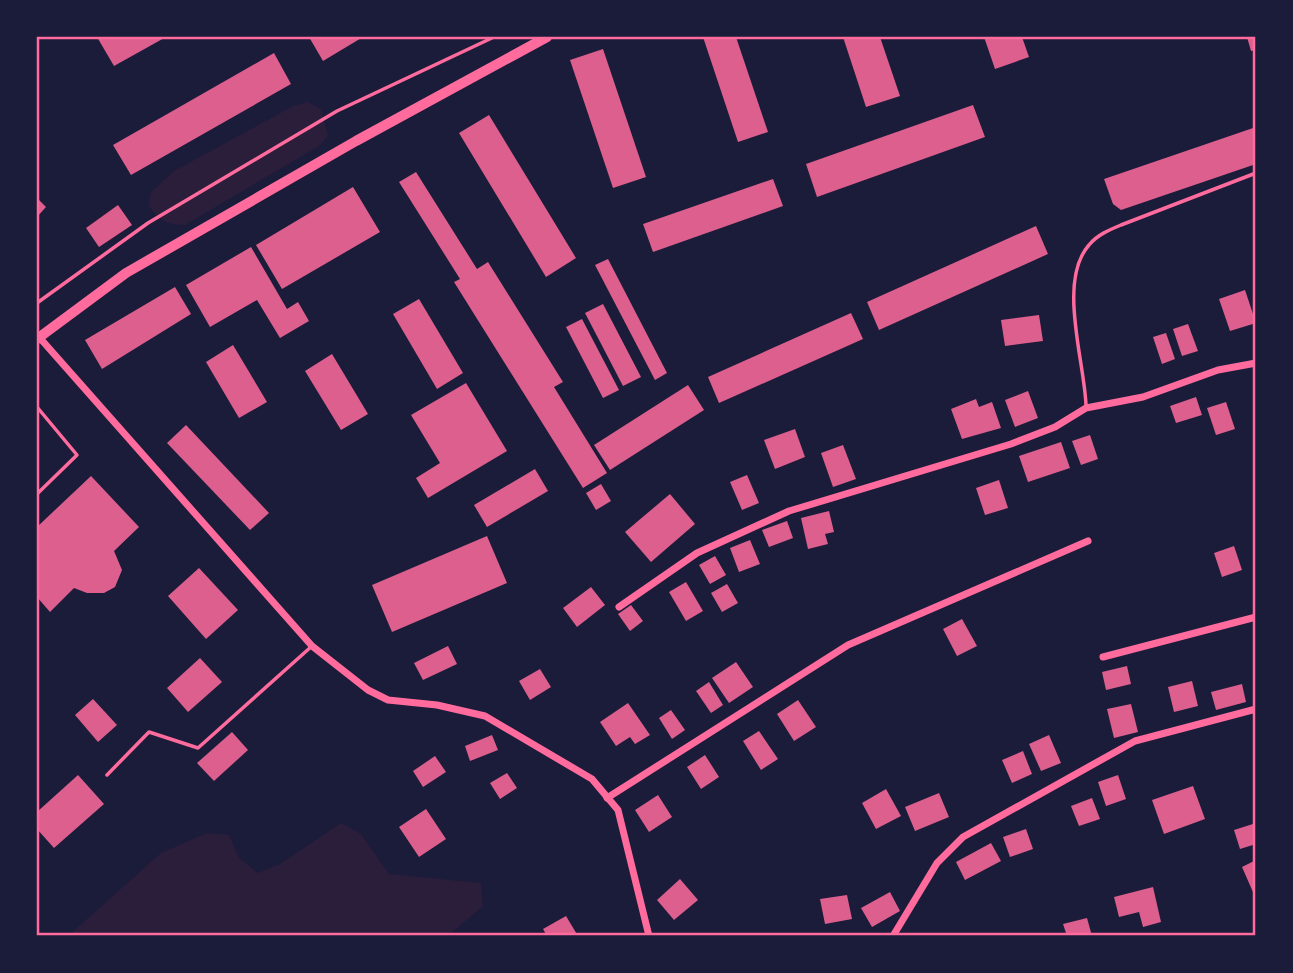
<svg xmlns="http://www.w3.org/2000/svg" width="1293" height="973" font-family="'Alegreya Sans',sans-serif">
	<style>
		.green { fill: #2a1e3b }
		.building { fill: #dd5f8e }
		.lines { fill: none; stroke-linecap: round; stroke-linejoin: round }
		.path { stroke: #ff6b9d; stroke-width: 3.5 }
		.service { stroke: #ff6b9d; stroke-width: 3.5 }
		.minor { stroke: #ff6b9d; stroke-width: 7 }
		.secondary { stroke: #ff6b9d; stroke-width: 10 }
		.neatline { fill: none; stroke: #ff6b9d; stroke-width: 2.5 }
	</style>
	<rect width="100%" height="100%" fill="#1b1b3a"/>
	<g class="green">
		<path d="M308 102 321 109 328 136 319 146 185 225C167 225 159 220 149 206L151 192 174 171 293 106Z"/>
		<path d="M341 823 361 834 389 874 481 883 483 906 448 936H68L161 853 207 833 229 835 239 858 258 873 280 864Z"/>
	</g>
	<g class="building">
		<path d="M97 37H166L114 66Z"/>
		<path d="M309 37H363L323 61Z"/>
		<path d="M703 37H736L768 132 738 142Z"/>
		<path d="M843 37H880L900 96 866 107Z"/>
		<path d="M984 37H1022L1029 57 995 69Z"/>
		<path d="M1247 37H1256V50L1251 51Z"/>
		<path d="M603 49 646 177 613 188 570 60Z"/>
		<path d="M274 53 291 84 131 175 113 145Z"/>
		<path d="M973 105 985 137 817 197 806 164Z"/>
		<path d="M489 115 576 258 546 277 459 133Z"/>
		<path d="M1256 127V164L1121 210 1113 204 1104 179Z"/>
		<path d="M416 172 477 269 488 262 563 382 554 387 607 473 583 488 454 282 460 279 399 182Z"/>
		<path d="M773 179 783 206 653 252 643 224Z"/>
		<path d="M353 187 380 232 282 289 256 245Z"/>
		<path d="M37 198 46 207 37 217Z"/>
		<path d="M118 205 132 225 99 247 86 228Z"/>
		<path d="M1036 226 1048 254 879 330 867 302Z"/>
		<path d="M251 247 287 309 298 302 309 321 280 338 257 300 210 327 186 285Z"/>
		<path d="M608 259 667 373 655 380 595 265Z"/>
		<path d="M175 287 191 314 102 369 85 340Z"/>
		<path d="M1245 290 1256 323 1230 331 1219 299Z"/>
		<path d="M419 299 463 373 437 389 393 314Z"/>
		<path d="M603 304 641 377 623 386 585 313Z"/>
		<path d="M851 313 863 339 719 403 708 377Z"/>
		<path d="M1039 315 1043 341 1005 346 1001 320Z"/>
		<path d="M582 319 619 390 603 398 566 327Z"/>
		<path d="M1188 324 1198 351 1182 356 1173 329Z"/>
		<path d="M1166 333 1175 359 1162 364 1153 337Z"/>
		<path d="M233 345 267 402 239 418 206 362Z"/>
		<path d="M332 354 368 414 341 430 305 371Z"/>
		<path d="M466 383 507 451 428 498 416 478 440 463 411 415Z"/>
		<path d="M688 385 704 410 610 470 594 445Z"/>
		<path d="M1028 391 1038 418 1015 427 1005 400Z"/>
		<path d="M1196 397 1202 415 1176 423 1170 406Z"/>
		<path d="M976 399 979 407 992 402 1001 428 962 439 951 409Z"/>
		<path d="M1226 402 1235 429 1216 435 1207 408Z"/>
		<path d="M186 425 269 513 250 530 167 443Z"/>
		<path d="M795 429 805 457 775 469 764 440Z"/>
		<path d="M1090 435 1098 459 1081 465 1072 441Z"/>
		<path d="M1061 442 1070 468 1028 482 1019 456Z"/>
		<path d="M843 445 856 479 833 487 821 453Z"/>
		<path d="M535 469 548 491 487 527 474 505Z"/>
		<path d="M747 475 759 503 742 510 730 482Z"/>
		<path d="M91 476 139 527 114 551 122 570 115 587 104 593H87L74 588 50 612 37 597V527Z"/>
		<path d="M999 480 1008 508 985 515 976 488Z"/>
		<path d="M601 484 611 501 596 510 586 493Z"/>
		<path d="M670 494 695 524 651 562 625 532Z"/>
		<path d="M829 511 834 532 825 534 828 544 808 549 801 518Z"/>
		<path d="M787 521 793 538 769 547 762 530Z"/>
		<path d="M487 536 507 583 392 632 372 585Z"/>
		<path d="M750 540 760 564 739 572 730 548Z"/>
		<path d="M1234 546 1242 570 1222 577 1214 553Z"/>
		<path d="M715 556 726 575 710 584 699 565Z"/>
		<path d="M199 568 238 610 206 639 168 596Z"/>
		<path d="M686 582 703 611 686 621 669 592Z"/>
		<path d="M727 584 738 603 722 612 711 593Z"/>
		<path d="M591 587 605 605 577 627 563 608Z"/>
		<path d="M631 605 643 621 630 631 618 614Z"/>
		<path d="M962 619 977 646 957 656 943 629Z"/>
		<path d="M448 646 457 664 423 680 414 663Z"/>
		<path d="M200 658 222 682 188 712 167 688Z"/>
		<path d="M736 662 753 687 729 703 712 678Z"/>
		<path d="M1127 666 1131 684 1106 690 1102 672Z"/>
		<path d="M540 669 551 687 530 700 519 681Z"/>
		<path d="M1192 681 1198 706 1174 712 1168 687Z"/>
		<path d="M709 682 723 705 711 713 696 691Z"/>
		<path d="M1242 684 1246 702 1216 710 1211 692Z"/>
		<path d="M93 699 117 725 98 742 75 715Z"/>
		<path d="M798 700 816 727 794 741 777 714Z"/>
		<path d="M628 703 650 735 635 744 630 737 616 746 600 722Z"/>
		<path d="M1131 704 1138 732 1114 738 1107 709Z"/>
		<path d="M671 710 685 730 672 739 659 718Z"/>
		<path d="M759 731 778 759 761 770 743 741Z"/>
		<path d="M232 732 248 750 214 781 197 763Z"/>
		<path d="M492 735 498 750 470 761 465 746Z"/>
		<path d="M1049 735 1061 763 1041 771 1029 744Z"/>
		<path d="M1023 751 1032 774 1012 783 1002 760Z"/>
		<path d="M705 755 719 777 701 789 687 767Z"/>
		<path d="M435 756 446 772 423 787 413 771Z"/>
		<path d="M507 773 517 788 500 799 490 783Z"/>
		<path d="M78 775 104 804 54 848 37 829V812Z"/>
		<path d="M1118 775 1126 799 1106 806 1098 782Z"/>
		<path d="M1193 786 1205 819 1164 834 1152 800Z"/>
		<path d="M886 789 901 816 876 829 862 803Z"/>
		<path d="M939 793 949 817 915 831 905 807Z"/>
		<path d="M658 795 672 817 649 832 635 810Z"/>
		<path d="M1092 798 1100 819 1079 826 1071 806Z"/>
		<path d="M426 809 446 839 419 857 399 827Z"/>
		<path d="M1256 823V844L1240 849 1234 830Z"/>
		<path d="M1026 829 1033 849 1010 857 1003 837Z"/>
		<path d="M991 843 1001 861 965 880 956 862Z"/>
		<path d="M1256 860V899L1242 867Z"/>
		<path d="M680 879 698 900 674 920 657 900Z"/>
		<path d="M1153 887 1161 922 1143 927 1139 912 1119 917 1114 897Z"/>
		<path d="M890 892 900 911 872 927 861 908Z"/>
		<path d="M847 895 852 919 825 924 820 899Z"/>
		<path d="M566 916 578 936H547L543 929Z"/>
		<path d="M1087 918 1092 936H1067L1063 924Z"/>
	</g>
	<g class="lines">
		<path class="path" d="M37 303 148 223 337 111 494 37"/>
		<g class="service">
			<path d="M1086 406C1085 363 1057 281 1089 245 1097 235 1109 230 1121 225L1256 173"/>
			<path d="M37 407 77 455 37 494"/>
			<path d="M107 775 149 732 198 748 312 646"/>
		</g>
		<g class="minor">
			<path d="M39 337 312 646 368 690 388 700 437 705 485 716 592 779 618 810 649 936"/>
			<path d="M619 607 697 553 789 511 1011 444 1055 427 1086 408 1143 397 1218 370 1256 363"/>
			<path d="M1103 657 1256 617"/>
			<path d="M607 798 848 645 1088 541"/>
			<path d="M893 936 937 863 963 837 1135 741 1256 709"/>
		</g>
		<path class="secondary" d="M37 339 126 273 356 141 547 37"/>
	</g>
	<rect width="1293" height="973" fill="none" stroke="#1b1b3a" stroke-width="77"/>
	<rect x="38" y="38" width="1216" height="896" class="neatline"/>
</svg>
